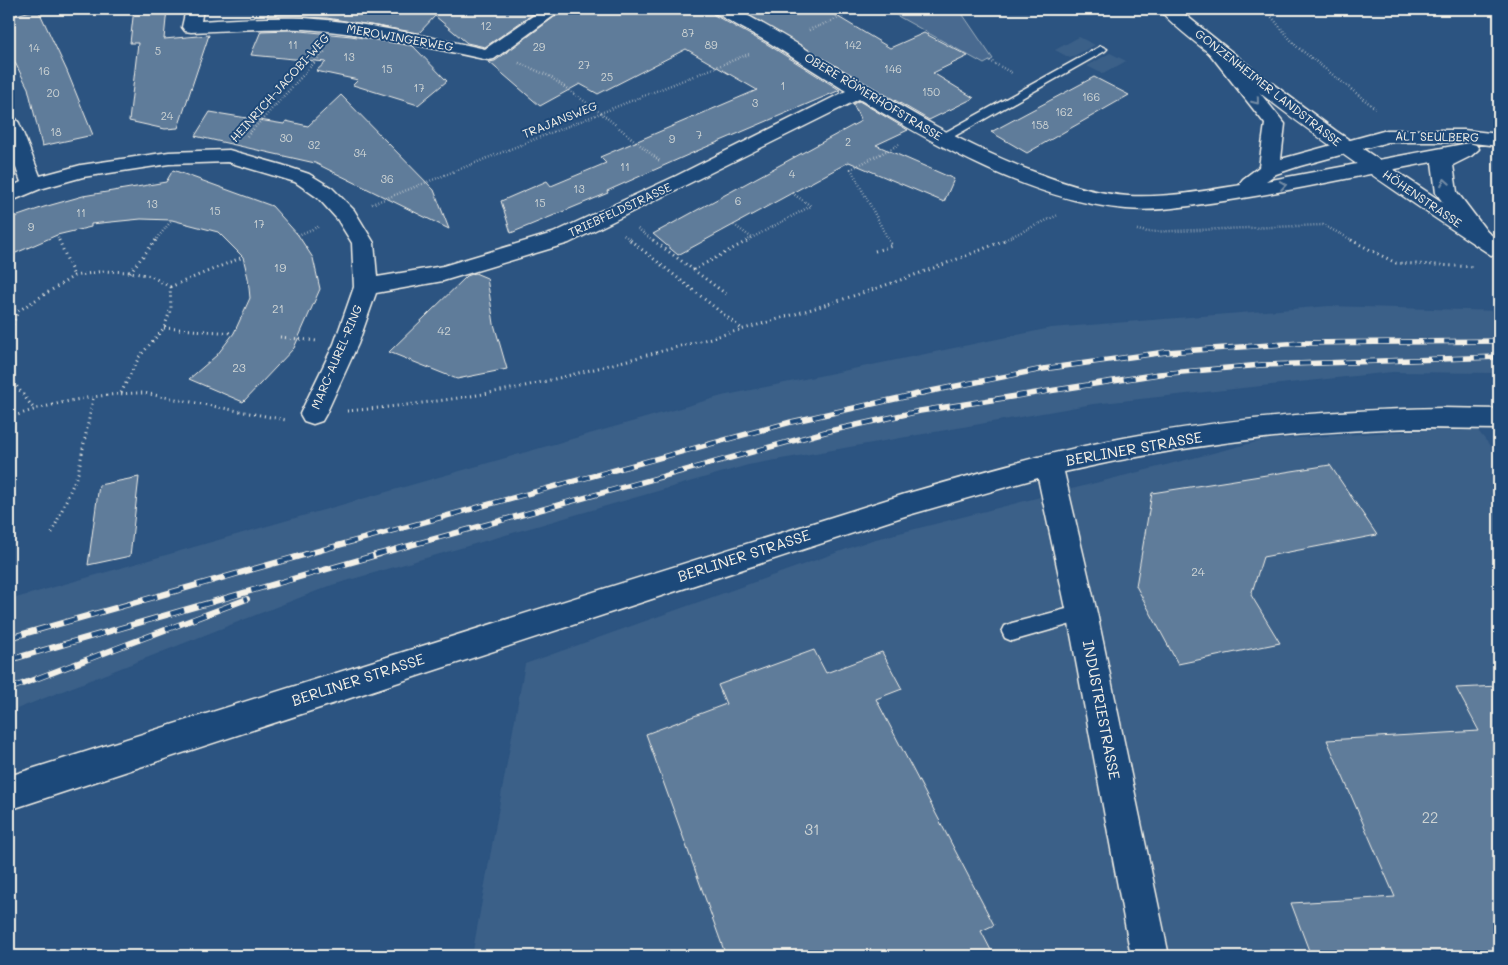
<svg xmlns="http://www.w3.org/2000/svg" width="1508" height="965" font-family="Mali,sans-serif">
	<style>
		.built { fill: #3b6088 }
		.green { fill: #496b90; stroke: #9eaebc }
		.building { fill: #5e7b9a; stroke: #f4f1e8 }
		.lines { fill: none; stroke-linecap: round; stroke-linejoin: round }
		.lane-casing { stroke: #f4f1e8; stroke-width: 3 }
		.street-casing { stroke: #f4f1e8; stroke-width: 3 }
		.secondary-casing { stroke: #f4f1e8; stroke-width: 3 }
		.path-far1 { stroke: #f4f1e8; stroke-width: 2.5; stroke-dasharray: 0.5 2.5; stroke-linecap: butt }
		.path { stroke: #f4f1e8; stroke-width: 3; stroke-dasharray: 1 4; stroke-linecap: butt }
		.lane { fill: #1f4a7a; fill-rule: evenodd }
		.street { fill: #1f4a7a; fill-rule: evenodd }
		.secondary { fill: #1f4a7a; fill-rule: evenodd }
		.rail-far1-casing { stroke: #f4f1e8; stroke-width: 5.5 }
		.rail-casing { stroke: #f4f1e8; stroke-width: 6 }
		.rail-far1 { stroke: #1f4a7a; stroke-width: 4; stroke-dasharray: 11; stroke-linecap: butt }
		.rail { stroke: #1f4a7a; stroke-width: 4.5; stroke-dasharray: 14; stroke-linecap: butt }
		.oneway { stroke: #748da6 }
		.labels { text-anchor: middle; stroke-width: 4; stroke-linejoin: round; paint-order: stroke }
		.far-number-label { font-size: 11px; fill: #ced4d4 }
		.far-street-label { font-size: 12px; fill: #f4f1e8; stroke: #1f4a7a }
		.number-label { font-size: 12px; fill: #ced4d4 }
		.street-label { font-size: 15px; fill: #f4f1e8; stroke: #1f4a7a }
		.near-number-label { font-size: 15px; fill: #ced4d4 }
	</style>
	<rect width="100%" height="100%" fill="#2c5481"/>
	<filter id="ink" filterUnits="userSpaceOnUse"><feTurbulence type="fractalNoise" baseFrequency=".02" numOctaves="2"/><feDisplacementMap in="SourceGraphic" scale="10" xChannelSelector="R" yChannelSelector="G"/><feConvolveMatrix kernelMatrix="1 2 1 2 8 2 1 2 1" color-interpolation-filters="sRGB"/></filter>
	<g filter="url(#ink)">
		<g class="built">
			<path d="M1079 37 1095 45 1070 58 1055 50Z"/>
			<path d="M1110 53 1126 61 1103 74 1087 66Z"/>
			<path d="M1329 306 1499 311V373L1392 372 1093 404 748 465 332 585 9 712V600L722 396 1051 328Z"/>
			<path d="M1475 427 1499 457V956H472L525 664 872 540 1264 440Z"/>
		</g>
		<path class="green" d="M885 9H959L993 59 984 64Z"/>
		<g class="building">
			<path d="M38 9 67 71 93 135 42 146 28 88 9 51V17Z"/>
			<path d="M134 9H167L164 39 209 35 178 128 165 129 129 121 138 43H130Z"/>
			<path d="M270 9H540L485 47 467 43 435 16 419 33 327 18 267 16Z"/>
			<path d="M565 9H710L714 15 767 44 840 90 690 154 607 191 608 193 511 233 501 201 547 181 551 186 606 163 600 157 757 90 686 49 598 94 580 84 540 106 489 62 495 61Z"/>
			<path d="M738 9H825L890 48 924 33 968 56 933 73 974 98 929 120Z"/>
			<path d="M291 30 351 36 413 46 447 81 418 105 353 85 358 80 316 71 326 62 251 55 261 31Z"/>
			<path d="M1094 77 1129 95 1027 153 991 132Z"/>
			<path d="M341 95 434 190 449 229 315 163 195 136 210 112 284 124 286 121 308 126Z"/>
			<path d="M859 101 908 130 876 145 954 179 944 202 849 162 678 255 653 234 861 121 853 104Z"/>
			<path d="M173 170 272 206 298 235 313 258 320 289 294 348 243 402 189 379 217 355 234 333 250 298 248 278 243 257 218 232 172 220 141 219 91 224V227L57 235 9 256V219L44 207 83 196 166 182Z"/>
			<path d="M475 273 487 278 494 324 507 369 457 379 389 352 467 276Z"/>
			<path d="M1330 465 1377 535 1263 557 1251 595 1280 643 1178 664 1136 586 1152 493Z"/>
			<path d="M139 477 130 556 88 565 99 485Z"/>
			<path d="M814 650 826 673 882 652 902 689 876 699 994 925 981 931 994 956H726L646 734 726 704 718 685Z"/>
			<path d="M1499 686V956H1311L1291 903 1395 897 1327 740 1479 731 1456 688Z"/>
		</g>
		<g class="lines">
			<defs>
				<g id="lane">
					<path d="M1101 46 1107 49 1105 51 946 141 941 142 935 138Z"/>
					<path d="M1082 605 1089 607 1092 613 1089 619 1012 641 1005 638 1002 632 1005 626 1012 623Z"/>
				</g>
				<g id="street">
					<path d="M186 9H203L201 21C235 19 270 17 304 18 365 22 425 36 485 49L543 9H563L494 59 488 60C428 47 367 33 305 29 267 27 229 31 191 32L185 31 182 27Z"/>
					<path d="M712 9H734L745 14C844 68 931 134 1037 173 1066 184 1097 194 1128 196 1166 198 1204 191 1241 185L1240 183 1243 179 1259 167 1265 124 1206 49 1209 45 1215 44 1221 45 1285 124 1281 159 1387 130H1464L1499 134V146L1464 142H1388L1300 166 1276 174 1266 181 1469 143 1476 145 1479 149 1471 156 1453 165 1457 192 1491 237 1488 242 1480 244 1472 242 1436 193 1432 162C1360 175 1289 192 1217 202 1187 206 1156 212 1126 209 1033 201 938 146 859 99L569 243 443 281 376 293 358 344 326 414 322 421 313 424 304 421 300 414 334 344 354 287 352 243 337 219 318 198 295 182 228 162 169 164 83 177 40 189 9 202V188L21 182 9 149V117L16 119 19 123 40 176 81 165 169 152 229 150 282 165 309 174 332 188 354 210 374 243 377 277 443 266 553 233 676 176 846 91 768 42 715 13Z"/>
					<path d="M1442 408 1499 409V429C1461 429 1423 427 1385 429 1277 433 1170 448 1064 472L1097 613 1169 956H1131L1067 613 1038 478 905 516 9 810V776L905 494C971 475 1036 456 1103 442 1215 419 1328 410 1442 408Z"/>
				</g>
				<path id="secondary" d="M1160 9H1178L1254 70 1336 131 1499 240V257L1491 255C1398 194 1306 131 1219 61 1206 50 1167 22 1160 9Z"/>
			</defs>
			<use href="#lane" class="lane-casing"/>
			<use href="#street" class="street-casing"/>
			<use href="#secondary" class="secondary-casing"/>
			<g class="path-far1">
				<path d="M1268 9 1270 15 1296 46 1375 108"/>
				<path d="M809 30 861 9"/>
				<path d="M990 61 1012 73"/>
				<path d="M519 63 549 76 601 113 661 162"/>
				<path d="M247 136 326 50"/>
				<path d="M372 204 749 54"/>
				<path d="M734 225 752 238"/>
				<path d="M638 229 654 241"/>
				<path d="M1137 230 1148 232 1323 225 1354 241"/>
				<path d="M57 235 59 241"/>
				<path d="M298 235 320 226"/>
				<path d="M624 235 632 241"/>
				<path d="M155 241 172 220"/>
				<path d="M746 241 811 206 792 193"/>
				<path d="M889 241 851 169 900 144"/>
				<path d="M1002 241 1058 215"/>
			</g>
			<g class="path">
				<path d="M59 240 74 276"/>
				<path d="M630 240 742 329"/>
				<path d="M653 240 726 294"/>
				<path d="M1351 240 1396 263 1474 267"/>
				<path d="M875 251 892 246 889 240"/>
				<path d="M693 270 749 240"/>
				<path d="M130 272 156 240"/>
				<path d="M170 287 243 257"/>
				<path d="M9 309 18 311"/>
				<path d="M164 328 234 333"/>
				<path d="M9 334 18 311 74 276 104 271 130 272 151 276 170 287 171 308 164 328 139 357 121 393"/>
				<path d="M280 337 317 341"/>
				<path d="M9 368 15 384 34 409"/>
				<path d="M347 411C404 406 460 399 516 388 566 377 616 363 666 350 781 320 895 286 1005 240"/>
				<path d="M9 418C50 403 101 393 144 393L286 420"/>
				<path d="M52 533 78 473 93 399"/>
			</g>
			<use href="#lane" class="lane"/>
			<use href="#street" class="street"/>
			<use href="#secondary" class="secondary"/>
			<defs>
				<g id="rail-far1">
					<path d="M303 555 791 422 931 391 1043 369 1166 352 1302 343 1499 341"/>
					<path d="M375 555 825 432 920 411 1159 374 1262 365 1499 357"/>
				</g>
				<g id="rail">
					<path d="M9 638 307 554"/>
					<path d="M9 660 380 554"/>
					<path d="M9 689 247 599"/>
				</g>
			</defs>
			<use href="#rail-far1" class="rail-far1-casing"/>
			<use href="#rail" class="rail-casing"/>
			<use href="#rail-far1" class="rail-far1"/>
			<use href="#rail" class="rail"/>
		</g>
		<defs><path id="oneway-chevron" d="M-2-3.5L2.5 0L-2 3.5" fill="none" stroke-width="1.6" stroke-linecap="round" stroke-linejoin="round" transform="scale(1.25)"/></defs>
		<g class="oneway">
			<use href="#oneway-chevron" transform="translate(1256 101) rotate(51)"/>
			<use href="#oneway-chevron" transform="translate(1445 182) rotate(-100)"/>
			<use href="#oneway-chevron" transform="translate(1283 185) rotate(-9)"/>
		</g>
	</g>
	<g class="labels">
		<g class="far-number-label">
			<text x="486" y="30">12</text>
			<text x="688" y="37">87</text>
			<text x="293" y="49">11</text>
			<text x="711" y="49">89</text>
			<text x="853" y="49">142</text>
			<text x="539" y="51">29</text>
			<text x="34" y="52">14</text>
			<text x="158" y="55">5</text>
			<text x="349" y="61">13</text>
			<text x="584" y="69">27</text>
			<text x="387" y="73">15</text>
			<text x="893" y="73">146</text>
			<text x="44" y="75">16</text>
			<text x="607" y="81">25</text>
			<text x="783" y="90">1</text>
			<text x="419" y="92">17</text>
			<text x="931" y="96">150</text>
			<text x="53" y="97">20</text>
			<text x="1091" y="101">166</text>
			<text x="755" y="107">3</text>
			<text x="1064" y="116">162</text>
			<text x="167" y="120">24</text>
			<text x="1040" y="129">158</text>
			<text x="56" y="136">18</text>
			<text x="699" y="139">7</text>
			<text x="286" y="142">30</text>
			<text x="672" y="143">9</text>
			<text x="848" y="146">2</text>
			<text x="314" y="149">32</text>
			<text x="360" y="157">34</text>
			<text x="625" y="171">11</text>
			<text x="792" y="178">4</text>
			<text x="387" y="183">36</text>
			<text x="579" y="193">13</text>
			<text x="738" y="205">6</text>
			<text x="540" y="207">15</text>
			<text x="152" y="208">13</text>
			<text x="215" y="215">15</text>
			<text x="81" y="217">11</text>
			<text x="259" y="228">17</text>
			<text x="31" y="231">9</text>
		</g>
		<g class="far-street-label">
			<text transform="translate(400 38) rotate(10)" y="4">MEROWINGERWEG</text>
			<text transform="translate(280 88) rotate(-48)" y="4">HEINRICH-JACOBI-WEG</text>
			<text transform="translate(1268 88) rotate(38)" y="4">GONZENHEIMER LANDSTRASSE</text>
			<text transform="translate(873 97) rotate(31)" y="4">OBERE RÖMERHOFSTRASSE</text>
			<text transform="translate(560 120) rotate(-22)" y="4">TRAJANSWEG</text>
			<text transform="translate(1437 137) rotate(1)" y="4">ALT SEULBERG</text>
			<text transform="translate(1422 199) rotate(34)" y="4">HÖHENSTRASSE</text>
			<text transform="translate(620 210) rotate(-25)" y="4">TRIEBFELDSTRASSE</text>
			<text transform="translate(337 357) rotate(-67)" y="4">MARC-AUREL-RING</text>
		</g>
		<g class="number-label">
			<text x="280" y="272">19</text>
			<text x="278" y="313">21</text>
			<text x="444" y="335">42</text>
			<text x="239" y="372">23</text>
			<text x="1198" y="576">24</text>
		</g>
		<g class="street-label">
			<text transform="translate(1134 449) rotate(-10)" y="5">BERLINER STRASSE</text>
			<text transform="translate(744 556) rotate(-18)" y="5">BERLINER STRASSE</text>
			<text transform="translate(358 680) rotate(-18)" y="5">BERLINER STRASSE</text>
			<text transform="translate(1101 710) rotate(79)" y="5">INDUSTRIESTRASSE</text>
		</g>
		<g class="near-number-label">
			<text x="1430" y="823">22</text>
			<text x="812" y="835">31</text>
		</g>
	</g>
	<rect width="1508" height="965" fill="none" stroke="#1f4a7a" stroke-width="30"/>
	<rect x="15" y="15" width="1478" height="935" fill="none" stroke="#f4f1e8" stroke-width="2" filter="url(#ink)"/>
</svg>
